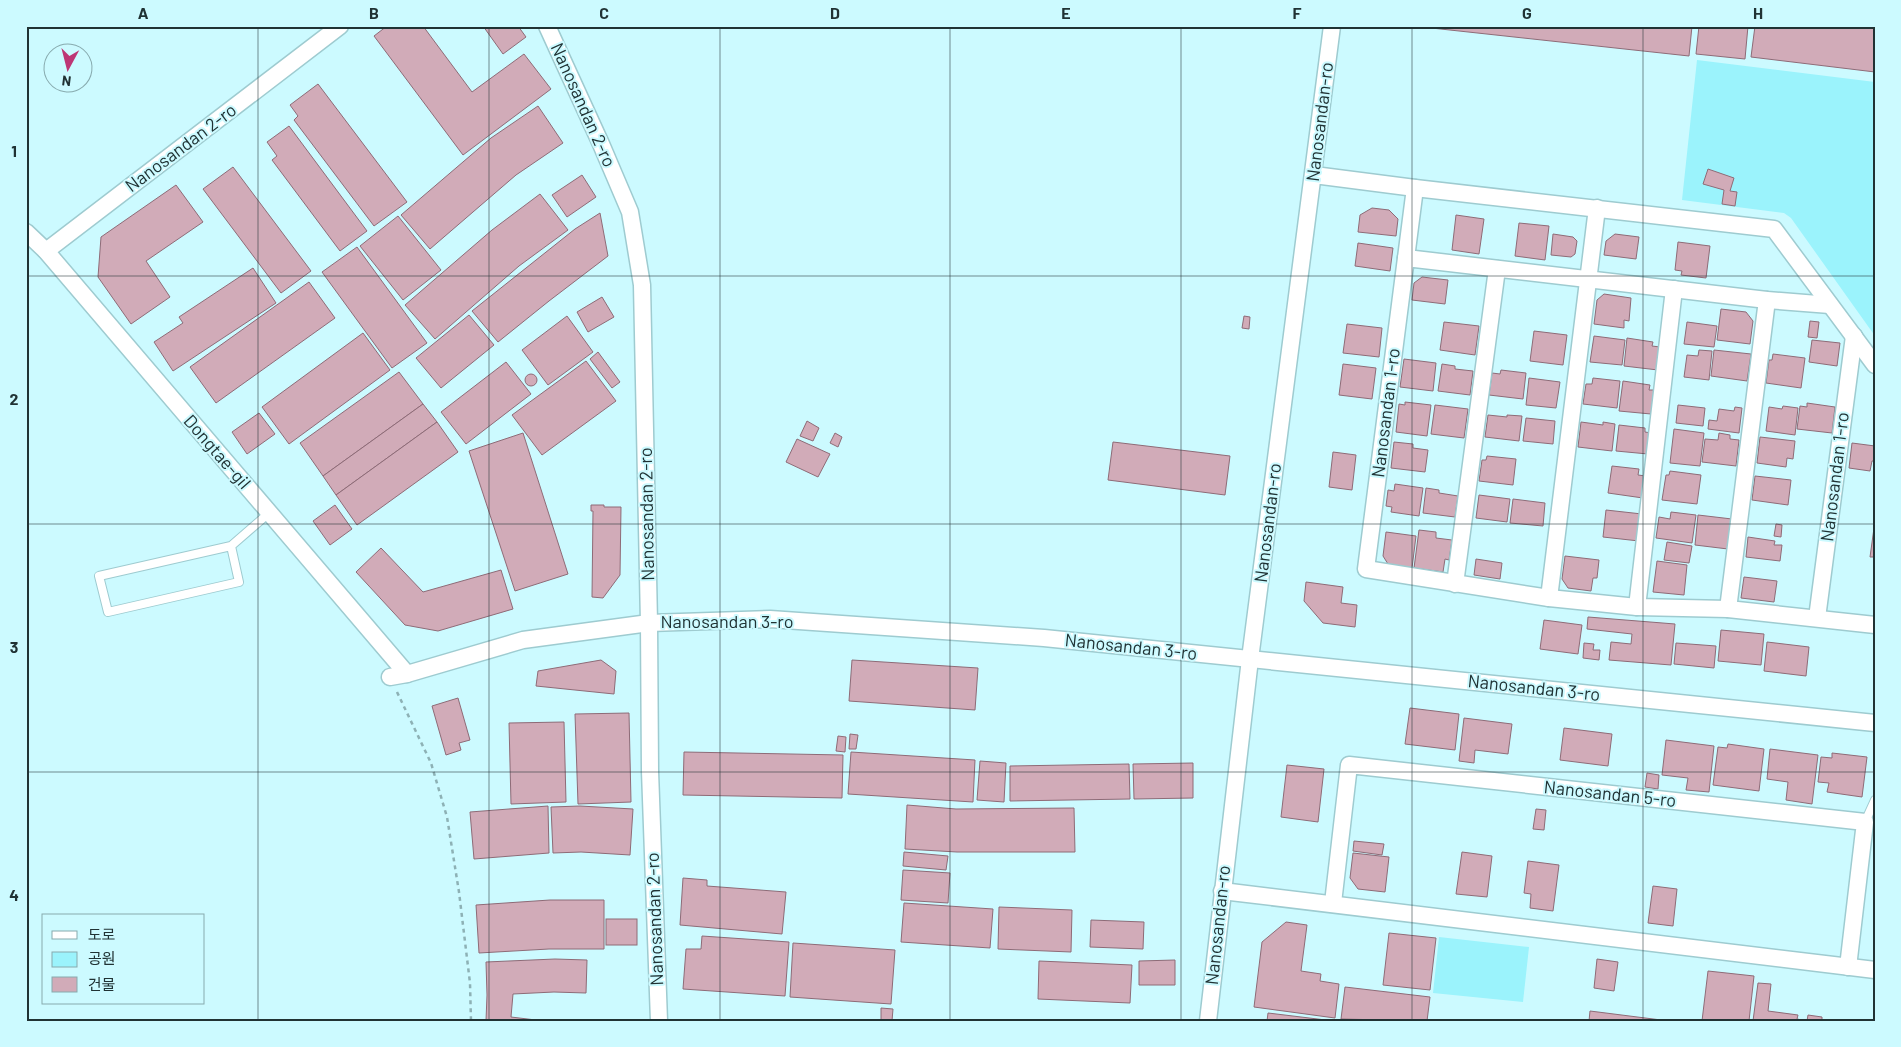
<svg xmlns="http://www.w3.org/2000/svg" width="1901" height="1047" font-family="Barlow,'Noto Sans KR',sans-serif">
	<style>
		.green { fill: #9bf3fc }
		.building { fill: #d1abb8; stroke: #8e6b77 }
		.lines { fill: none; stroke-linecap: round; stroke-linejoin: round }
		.lane-casing { stroke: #9ecbd0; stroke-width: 10 }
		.street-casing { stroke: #9ecbd0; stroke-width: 19 }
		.path { stroke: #8db1b5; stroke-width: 2.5; stroke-dasharray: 4 4; stroke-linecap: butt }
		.lane { stroke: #fff; stroke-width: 8 }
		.street { stroke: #fff; stroke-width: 16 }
		.grid { fill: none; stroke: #203234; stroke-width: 1; stroke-opacity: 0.55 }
		.labels { text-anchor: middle; stroke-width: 4; stroke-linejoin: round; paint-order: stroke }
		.street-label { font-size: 18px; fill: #203234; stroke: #ccfaff }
		.neatline { fill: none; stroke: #203234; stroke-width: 2 }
		.grid-label { font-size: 16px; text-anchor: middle; font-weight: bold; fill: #203234 }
	</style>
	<rect width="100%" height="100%" fill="#ccfaff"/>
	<g class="green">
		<path d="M1697 60 1875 82V336L1791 218 1784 213 1682 200Z"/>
		<path d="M1439 937 1529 947 1523 1002 1433 993Z"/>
	</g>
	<g class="building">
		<path d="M387 26H423L472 92 524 54 551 89 463 155 374 36Z"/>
		<path d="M483 26H518L526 37 503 54Z"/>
		<path d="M1413 26H1692L1689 56Z"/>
		<path d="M1699 26H1748L1745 59 1696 54Z"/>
		<path d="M1755 26H1875V72L1751 57Z"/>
		<path d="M318 84 407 202 374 226 294 120 298 116 290 105Z"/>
		<path d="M538 106 563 143 516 175 430 249 401 215 491 138Z"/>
		<path d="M289 126 367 231 340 251 272 160 277 156 267 142Z"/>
		<path d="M233 167 311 271 281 293 203 189Z"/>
		<path d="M1708 169 1734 178 1730 191 1737 192 1735 206 1722 204 1724 190 1703 184Z"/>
		<path d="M582 175 596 197 567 217 552 195Z"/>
		<path d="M176 185 203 222 146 261 170 297 131 324 98 277 101 237Z"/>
		<path d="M540 194 568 230 519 266 435 339 405 305 492 230Z"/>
		<path d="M1372 208 1389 210 1398 219 1396 236 1358 232 1360 215Z"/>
		<path d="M600 213 608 256 549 301 498 342 472 311 575 229Z"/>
		<path d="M1456 215 1484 219 1479 254 1452 250Z"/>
		<path d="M398 216 441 270 403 300 360 246Z"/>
		<path d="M1519 223 1549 226 1545 260 1515 256Z"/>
		<path d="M1553 234 1573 237 1577 241 1575 254 1571 257 1551 255Z"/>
		<path d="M1615 234 1639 237 1636 259 1604 255 1606 241Z"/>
		<path d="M1678 242 1710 246 1706 278 1681 275 1682 271 1675 270Z"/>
		<path d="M1358 243 1393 248 1390 271 1355 266Z"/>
		<path d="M357 247 427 343 392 368 322 272Z"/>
		<path d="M253 268 276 303 173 371 154 342 183 323 179 317Z"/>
		<path d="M1422 277 1448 280 1445 304 1412 300 1414 283Z"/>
		<path d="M309 282 335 318 216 403 190 367Z"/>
		<path d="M1604 294 1631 298 1629 321 1624 320V328L1594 324 1597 300Z"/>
		<path d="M602 297 614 317 588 332 577 312Z"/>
		<path d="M1721 309 1746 312 1753 321 1750 344 1717 340Z"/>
		<path d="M469 315 494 345 441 388 416 358Z"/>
		<path d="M567 316 593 352 548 385 522 350Z"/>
		<path d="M1244 316 1250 317 1249 329 1242 328Z"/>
		<path d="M1810 321 1819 322 1817 338 1808 337Z"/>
		<path d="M1444 322 1479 326 1475 355 1440 350Z"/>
		<path d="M1687 322 1717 326 1714 347 1684 344Z"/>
		<path d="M1347 324 1382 328 1379 357 1343 353Z"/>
		<path d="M1534 331 1567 335 1563 365 1530 361Z"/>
		<path d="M363 333 390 370 289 444 262 407Z"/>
		<path d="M1594 336 1625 340 1622 365 1590 362Z"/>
		<path d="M1627 338 1653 342 1652 346 1660 347 1658 370 1624 366Z"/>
		<path d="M1812 340 1840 343 1837 366 1809 362Z"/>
		<path d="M1699 350 1712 351 1709 380 1684 377 1687 355 1698 356Z"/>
		<path d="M1714 350 1751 354 1747 381 1711 376Z"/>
		<path d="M598 352 620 382 612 388 590 359Z"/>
		<path d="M1773 354 1805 358 1801 388 1766 383 1769 360H1772Z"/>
		<path d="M1404 359 1436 363 1433 391 1400 387Z"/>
		<path d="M586 361 616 401 542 455 512 415Z"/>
		<path d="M506 362 531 394 466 444 441 412Z"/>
		<path d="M1343 364 1376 368 1372 399 1339 395Z"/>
		<path d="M1442 364 1455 366V369L1473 371 1470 395 1438 391Z"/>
		<path d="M1501 370 1526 373 1523 399 1489 395 1492 373 1500 374Z"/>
		<path d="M399 372 423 404 323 476 300 443Z"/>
		<circle cx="531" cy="380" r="6"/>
		<path d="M1529 378 1560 382 1556 408 1526 405Z"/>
		<path d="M1593 378 1620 381 1617 408 1583 404 1586 384H1592Z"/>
		<path d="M1623 381 1650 385 1649 390H1654L1651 414 1619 411Z"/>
		<path d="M1405 402 1431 405 1427 436 1396 432 1399 404 1405 405Z"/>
		<path d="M1807 403 1835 407 1832 433 1797 429 1800 406 1807 407Z"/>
		<path d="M423 404 437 422 336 495 323 476Z"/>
		<path d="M1435 405 1468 409 1464 438 1431 434Z"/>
		<path d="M1678 405 1705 408 1703 426 1676 423Z"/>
		<path d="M1783 406 1798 408 1795 435 1766 431 1769 407 1782 409Z"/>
		<path d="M1735 407 1742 408 1739 433 1708 429 1709 420 1717 421 1719 409 1734 411Z"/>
		<path d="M259 413 275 434 247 454 232 432Z"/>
		<path d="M1488 415 1507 417V415L1522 416 1519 441 1485 437Z"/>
		<path d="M1526 418 1555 421 1553 444 1523 441Z"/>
		<path d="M807 421 819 428 813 441 800 436Z"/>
		<path d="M437 422 458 452 357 525 336 495Z"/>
		<path d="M1581 422 1603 425V422L1615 424 1612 451 1578 447Z"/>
		<path d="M1619 425 1645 428V432L1651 433 1648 454 1616 451Z"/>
		<path d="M1674 429 1704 433 1700 466 1670 463Z"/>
		<path d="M523 433 568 574 515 591 469 451Z"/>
		<path d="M835 433 842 437 838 447 830 443Z"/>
		<path d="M1719 433 1730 435V439L1739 440 1736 466 1702 462 1705 439 1718 440Z"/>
		<path d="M1760 437 1795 441 1793 459 1787 458 1786 467 1757 463Z"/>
		<path d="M797 439 830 454 818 477 786 462Z"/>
		<path d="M1113 442 1230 456 1225 495 1108 480Z"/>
		<path d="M1394 442 1413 444V448L1428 450 1425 472 1391 468Z"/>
		<path d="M1852 443 1875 446V461H1872L1870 471 1849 468Z"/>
		<path d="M1333 452 1356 455 1352 490 1329 487Z"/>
		<path d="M1487 456 1516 459 1513 485 1479 481 1482 460H1486Z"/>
		<path d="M1612 466 1639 469 1638 475 1646 476 1643 498 1608 493Z"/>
		<path d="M1670 471 1701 475 1697 504 1662 500 1666 475H1669Z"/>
		<path d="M1755 476 1791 480 1788 505 1752 500Z"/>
		<path d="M1395 484 1423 488 1419 516 1391 512 1392 507 1386 506 1388 490 1394 491Z"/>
		<path d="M1426 488 1439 490V493L1458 496 1455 517 1423 513Z"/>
		<path d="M1479 495 1510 499 1507 522 1476 518Z"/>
		<path d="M1513 499 1545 503 1543 526 1510 523Z"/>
		<path d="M335 505 352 529 330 545 313 521Z"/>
		<path d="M591 505H604V507H621L620 575 603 598 592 597 593 511H591Z"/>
		<path d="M1606 510 1642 514 1639 541 1603 537Z"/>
		<path d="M1671 512 1696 515 1692 543 1656 538 1659 517 1670 519Z"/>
		<path d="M1698 515 1732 519 1728 549 1695 545Z"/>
		<path d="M1776 524 1782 525 1781 537 1774 536Z"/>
		<path d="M1874 528H1875V557H1870Z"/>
		<path d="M1419 530 1436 532V538L1452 540 1449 560 1445 559 1443 572 1414 568Z"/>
		<path d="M1386 532 1416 536 1412 568 1388 564 1383 556Z"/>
		<path d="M1748 537 1775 541 1774 545H1782L1780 561 1746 557Z"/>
		<path d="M1667 542 1692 546 1689 563 1664 560Z"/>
		<path d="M381 548 423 592 501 570 513 609 438 631 405 625 356 572Z"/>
		<path d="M1565 556 1599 560 1597 578H1593L1591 591 1568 588 1562 579Z"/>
		<path d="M1476 559 1502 563 1500 579 1474 575Z"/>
		<path d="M1657 561 1687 565 1684 595 1653 592Z"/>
		<path d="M1744 577 1777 581 1774 602 1741 598Z"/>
		<path d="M1306 582 1343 587 1341 603 1357 605 1355 627 1323 623 1304 601Z"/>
		<path d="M1588 617 1675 624 1671 665 1609 660 1611 642 1631 644 1632 634 1587 629Z"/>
		<path d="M1544 620 1582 625 1578 654 1540 649Z"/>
		<path d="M1721 630 1764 634 1761 665 1718 661Z"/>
		<path d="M1767 642 1809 647 1806 676 1764 671Z"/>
		<path d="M1584 643 1594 644 1593 650H1600L1599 660 1583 658Z"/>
		<path d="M1676 643 1716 646 1714 668 1674 664Z"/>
		<path d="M601 660 616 671 614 694 536 686 538 671Z"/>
		<path d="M852 660 978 668 975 710 849 701Z"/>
		<path d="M458 698 470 740 459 743 461 750 446 755 432 706Z"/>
		<path d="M1410 708 1459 714 1455 750 1405 744Z"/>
		<path d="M629 713 631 802 578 804 575 714Z"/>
		<path d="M1464 718 1512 724 1508 754 1475 750 1474 763 1459 761Z"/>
		<path d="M564 722 566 802 511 804 509 723Z"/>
		<path d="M1564 728 1612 734 1608 766 1560 760Z"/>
		<path d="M850 734 858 735 856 749H849Z"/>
		<path d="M838 736 846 737 845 752 836 751Z"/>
		<path d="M1666 740 1714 746 1709 792 1686 790 1688 778 1662 775Z"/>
		<path d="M1728 744 1764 749 1759 791 1713 785 1718 747 1727 748Z"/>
		<path d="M1770 749 1818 755 1812 804 1786 800 1788 782 1767 779Z"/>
		<path d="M684 752 843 755 842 798 683 795Z"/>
		<path d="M851 752 975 760 973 802 848 794Z"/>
		<path d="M1832 753 1867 757 1862 797 1827 792 1829 783 1818 782 1821 757 1832 758Z"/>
		<path d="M980 761 1006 763 1004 802 977 800Z"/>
		<path d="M1193 763V798L1134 799 1133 764Z"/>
		<path d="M1129 764 1130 799 1010 801V766Z"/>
		<path d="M1287 765 1324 769 1318 822 1281 817Z"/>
		<path d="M1647 773 1659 775 1658 789 1645 787Z"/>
		<path d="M907 805 956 809 1074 808 1075 852H957L905 849Z"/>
		<path d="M548 806 549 853 474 859 470 812Z"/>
		<path d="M580 806 633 809 630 855 581 852 553 853 551 807Z"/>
		<path d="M1536 809 1546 810 1544 830 1533 829Z"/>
		<path d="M1354 841 1384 844 1382 855 1353 851Z"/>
		<path d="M904 852 948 856 946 870 903 866Z"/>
		<path d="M1462 852 1492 856 1487 897 1456 894Z"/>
		<path d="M1353 853 1389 857 1385 892 1358 889 1350 878Z"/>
		<path d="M1528 861 1559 865 1553 911 1530 908 1531 894 1524 893Z"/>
		<path d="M903 870 950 873 948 903 901 900Z"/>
		<path d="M683 878 707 880V886L786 892 782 934 680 925Z"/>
		<path d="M1653 886 1677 889 1673 926 1648 923Z"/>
		<path d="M550 900H604V949H549L479 953 476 905Z"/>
		<path d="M904 903 993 909 990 948 901 942Z"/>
		<path d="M999 907 1072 910 1071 952 998 949Z"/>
		<rect x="606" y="919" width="31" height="26"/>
		<path d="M1091 920 1144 922 1143 949 1090 947Z"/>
		<path d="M1286 922 1307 925 1301 971 1321 974 1320 981 1339 984 1335 1018 1254 1007 1262 942Z"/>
		<path d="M1389 933 1436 938 1430 990 1383 985Z"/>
		<path d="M702 936 789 942 785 996 683 989 686 949H701Z"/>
		<path d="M793 943 895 950 891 1004 790 997Z"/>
		<path d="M555 959 587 960 586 993 554 992 513 994 511 1017 544 1021H486L487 995 486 962Z"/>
		<path d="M1597 959 1618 962 1614 991 1594 988Z"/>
		<path d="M1175 960V985H1139V961Z"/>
		<path d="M1039 961 1132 965 1130 1003 1038 999Z"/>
		<path d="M1708 971 1754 976 1749 1021H1702Z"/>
		<path d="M1758 983 1771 984 1768 1011 1798 1015 1797 1019 1807 1021 1808 1015 1822 1017V1021H1753Z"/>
		<path d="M1345 987 1430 997 1427 1021 1341 1019Z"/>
		<path d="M881 1008 893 1009 892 1021H881Z"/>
		<path d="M1590 1011 1669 1021H1589Z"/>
		<path d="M1268 1013 1334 1021H1267Z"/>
	</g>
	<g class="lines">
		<defs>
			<g id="lane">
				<path d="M231 546 239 582 108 612 99 576 231 546 269 513"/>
				<path d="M1865 822 1875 800"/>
			</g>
			<g id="street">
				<path d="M547 26 601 144 630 212 642 285 649 623 650 771 659 1021"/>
				<path d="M1314 175 1415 188 1774 229 1875 365"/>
				<path d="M26 232 46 251 407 674"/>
				<path d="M46 251 340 26"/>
				<path d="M1406 258 1415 188"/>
				<path d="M1830 305 1767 300 1406 258 1366 569 1549 598 1637 607 1728 609 1875 625"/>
				<path d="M1455 584 1497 269"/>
				<path d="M1549 598 1597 208"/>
				<path d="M1637 607 1674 289"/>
				<path d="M1728 609 1767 300"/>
				<path d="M1817 618 1854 336"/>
				<path d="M390 677 407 674 523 640 649 623 770 619 1044 638 1875 723"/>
				<path d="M1222 891 1875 970"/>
				<path d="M1333 903 1349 765 1865 822 1848 967"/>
				<path d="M1208 1021 1250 659 1332 26"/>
			</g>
		</defs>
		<use href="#lane" class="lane-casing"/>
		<use href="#street" class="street-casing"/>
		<path class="path" d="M397 692 431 763 447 817 459 892 470 983 471 1021"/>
		<use href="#lane" class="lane"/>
		<use href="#street" class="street"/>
	</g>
	<path class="grid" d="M258 26V1021M489 26V1021M720 26V1021M950 26V1021M1181 26V1021M1412 26V1021M1643 26V1021M26 276H1875M26 524H1875M26 772H1875"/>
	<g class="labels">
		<g class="street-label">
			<text transform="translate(583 105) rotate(66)" y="6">Nanosandan 2-ro</text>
			<text transform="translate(1320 122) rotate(-83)" y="6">Nanosandan-ro</text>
			<text transform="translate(181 148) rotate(-37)" y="6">Nanosandan 2-ro</text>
			<text transform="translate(1386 413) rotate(-83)" y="6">Nanosandan 1-ro</text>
			<text transform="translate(217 452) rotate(49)" y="6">Dongtae-gil</text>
			<text transform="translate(1835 477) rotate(-83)" y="6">Nanosandan 1-ro</text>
			<text transform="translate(647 514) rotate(-91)" y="6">Nanosandan 2-ro</text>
			<text transform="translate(1268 523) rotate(-83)" y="6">Nanosandan-ro</text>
			<text x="727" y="628">Nanosandan 3-ro</text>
			<text transform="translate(1131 647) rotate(6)" y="6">Nanosandan 3-ro</text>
			<text transform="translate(1534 688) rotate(6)" y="6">Nanosandan 3-ro</text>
			<text transform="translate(1610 794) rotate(6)" y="6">Nanosandan 5-ro</text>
			<text transform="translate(655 919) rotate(-92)" y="6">Nanosandan 2-ro</text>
			<text transform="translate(1218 925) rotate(-84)" y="6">Nanosandan-ro</text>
		</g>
	</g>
	<rect width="1901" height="1047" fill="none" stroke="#ccfaff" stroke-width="55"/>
	<rect x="42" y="914" width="162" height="90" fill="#ccfaff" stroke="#87aaae"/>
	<rect x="52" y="931" width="25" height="8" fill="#ffffff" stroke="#87aaae"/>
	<text x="88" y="940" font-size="15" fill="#203234">도로</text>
	<rect x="52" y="952" width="25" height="15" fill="#9bf3fc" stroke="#87aaae"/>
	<text x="88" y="964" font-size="15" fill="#203234">공원</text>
	<rect x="52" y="977" width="25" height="15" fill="#d1abb8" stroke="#87aaae"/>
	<text x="88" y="990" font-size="15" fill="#203234">건물</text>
	<g transform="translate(68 68) rotate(187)"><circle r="24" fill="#ccfaff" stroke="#87aaae"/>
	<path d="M0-4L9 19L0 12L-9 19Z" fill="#bd3675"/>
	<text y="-8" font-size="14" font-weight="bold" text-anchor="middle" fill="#203234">N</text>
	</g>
	<rect x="28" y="28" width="1846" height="992" class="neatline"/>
	<g class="grid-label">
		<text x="143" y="19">A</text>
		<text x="374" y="19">B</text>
		<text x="604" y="19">C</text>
		<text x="835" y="19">D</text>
		<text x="1066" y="19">E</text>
		<text x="1297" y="19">F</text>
		<text x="1527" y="19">G</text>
		<text x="1758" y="19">H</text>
		<text x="14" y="157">1</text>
		<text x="14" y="405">2</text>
		<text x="14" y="653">3</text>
		<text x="14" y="901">4</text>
	</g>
</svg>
